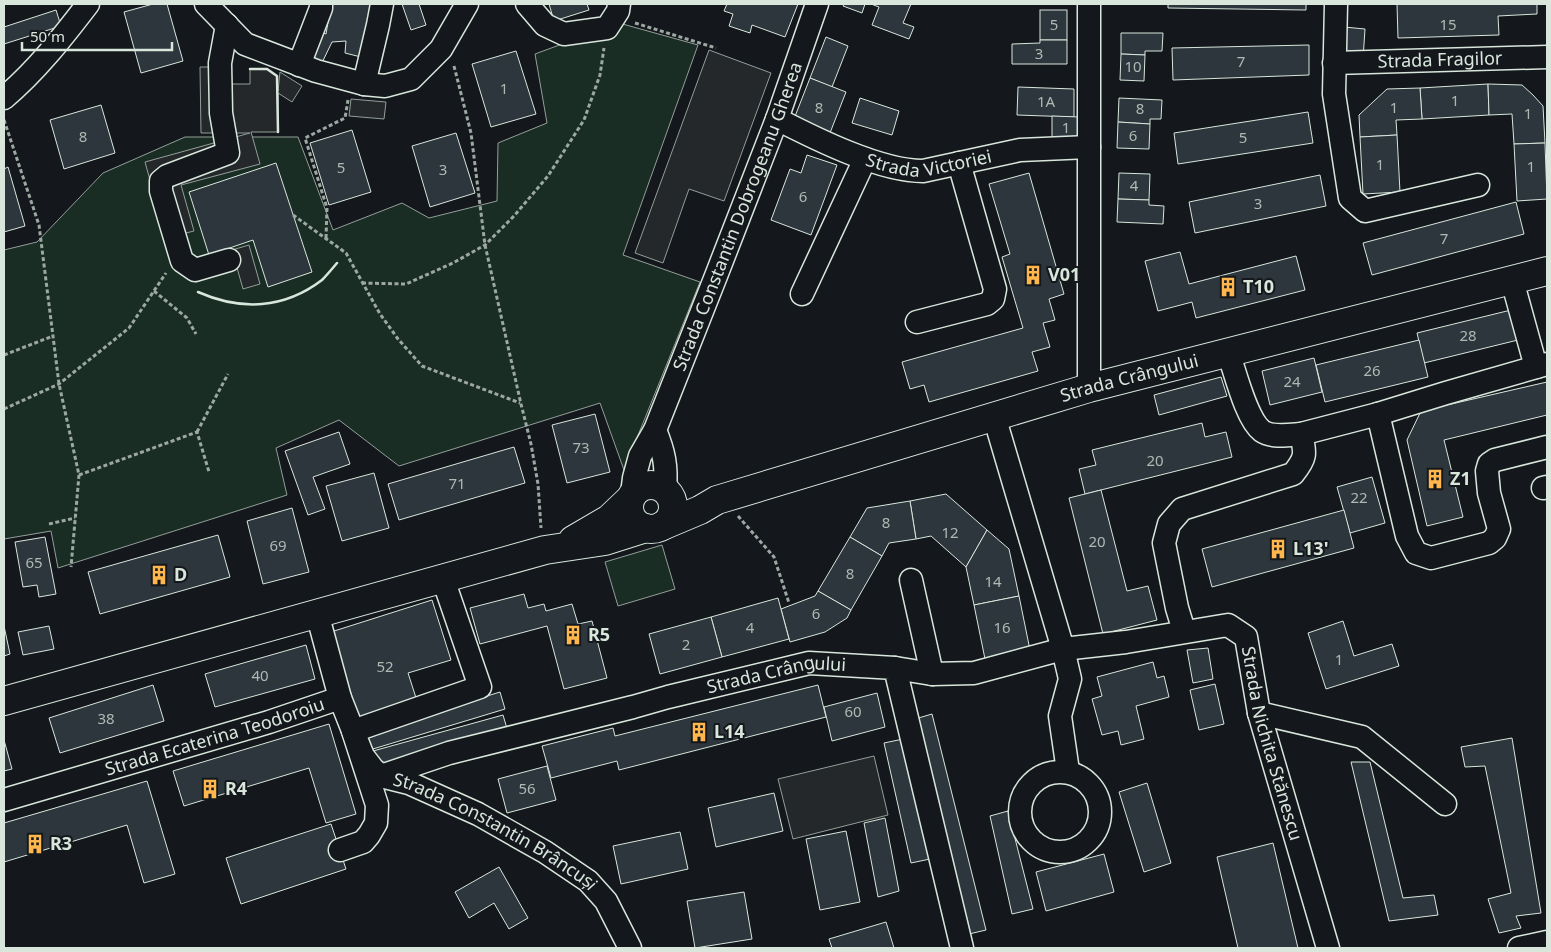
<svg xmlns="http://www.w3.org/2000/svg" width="1551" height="952" font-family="'Noto Sans',sans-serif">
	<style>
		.green { fill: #1a2d24; stroke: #939e99 }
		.parking { fill: #24282b; stroke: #939e99 }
		.building { fill: #2c363c; stroke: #d8e6dc }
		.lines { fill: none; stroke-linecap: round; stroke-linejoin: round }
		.minor-casing { stroke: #d8e6dc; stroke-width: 25 }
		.major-casing { stroke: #d8e6dc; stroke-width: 30 }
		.path { stroke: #9da8a2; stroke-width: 3; stroke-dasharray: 4 2.5; stroke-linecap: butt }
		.minor { stroke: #14181c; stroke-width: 22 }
		.major { stroke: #14181c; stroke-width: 28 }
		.wall { stroke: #d8e6dc; stroke-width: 2.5 }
		.labels { text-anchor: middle; stroke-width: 4; stroke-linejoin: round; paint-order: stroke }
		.number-label { font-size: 15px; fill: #adbab4 }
		.street-label { font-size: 18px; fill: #d8e6dc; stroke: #14181c }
		.poi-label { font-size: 18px; font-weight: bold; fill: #d8e6dc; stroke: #14181c; text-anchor: start }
	</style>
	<rect width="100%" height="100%" fill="#14181c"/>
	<g class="green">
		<path d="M619 23 698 45 623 255 700 282 624 470 600 403 399 466 339 420 276 448 287 495 58 568 51 531 4 539V250L37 242 103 173 185 137H298L333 230 402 203 429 218 497 201 498 143 547 123 535 54Z"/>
		<path d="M662 545 675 589 618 606 605 562Z"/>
	</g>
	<g class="parking">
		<path d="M709 50 771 73 724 201 689 189 663 263 635 253Z"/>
		<path d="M200 67H224L225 84H250V69H267L277 76 278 91 280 72 302 86 292 102 278 93V132H251L260 164 181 185 194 231 166 238 145 162 250 133H201Z"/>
		<path d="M351 99 386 102 384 119 349 116Z"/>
		<path d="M249 245 260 284 243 289 232 250Z"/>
		<path d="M874 756 888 815 793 839 778 779Z"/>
	</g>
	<g class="building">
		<path d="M153 4H167L183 61 141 73 124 12Z"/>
		<path d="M331 4H371L361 57 345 53 346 41 332 42 319 69 306 62 318 31 326 34Z"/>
		<path d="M402 4H419L426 25 411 30Z"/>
		<path d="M549 4H587L589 10 554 21Z"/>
		<path d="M727 4H798L785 37 752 25 750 33 729 26 733 14 724 11Z"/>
		<path d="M844 4H865L862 13 843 6Z"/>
		<path d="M871 4H911L903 23 914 27 909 39 872 25 879 7Z"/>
		<path d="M1168 4H1306V10L1168 8Z"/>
		<path d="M1397 4H1537V14L1498 16 1499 35 1398 38Z"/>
		<path d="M56 10 61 26 4 44V27Z"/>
		<rect x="1040" y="10" width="27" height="30"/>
		<path d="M1344 27 1365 29 1363 59 1342 57Z"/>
		<path d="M1121 33H1163L1162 51H1145V55L1121 54Z"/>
		<path d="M826 37 848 46 832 87 810 78Z"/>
		<path d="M1040 40H1067V64H1012V44L1040 43Z"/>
		<path d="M1309 45V75L1173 80 1172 48Z"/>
		<path d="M516 51 536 114 491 127 472 64Z"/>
		<path d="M1121 54 1145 55 1144 81 1120 80Z"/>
		<path d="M810 78 846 92 828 138 792 124Z"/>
		<path d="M1488 84 1489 115 1422 119 1420 88Z"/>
		<path d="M1488 84 1522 85 1533 95 1543 106 1545 143 1514 144 1512 114 1489 115Z"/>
		<path d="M1018 87 1074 89V117L1017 115Z"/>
		<path d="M1420 88 1422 119 1396 120 1397 135 1360 137 1359 115 1387 89Z"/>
		<path d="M860 98 899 111 892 135 852 123Z"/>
		<path d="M1119 98 1162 100 1161 119H1150V124L1118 122Z"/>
		<path d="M101 105 115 153 64 169 50 120Z"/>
		<path d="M1308 112 1313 143 1178 164 1174 133Z"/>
		<path d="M1052 116 1080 117 1079 140 1052 139Z"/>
		<path d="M1118 122 1150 124 1149 149 1117 148Z"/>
		<path d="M352 130 371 192 329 205 310 143Z"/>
		<path d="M456 133 475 193 430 207 412 146Z"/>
		<path d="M1397 135 1400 192 1363 194 1360 137Z"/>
		<path d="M1545 143 1547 199 1517 201 1514 144Z"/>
		<path d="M807 155 837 165 811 235 771 220 790 169 801 173Z"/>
		<path d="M276 163 312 272 268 287 253 240 209 255 189 192Z"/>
		<path d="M8 167 25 226 4 232V169Z"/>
		<path d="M1029 173 1064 294 1049 299 1055 320 1043 323 1050 347 1032 352 1038 371 929 402 924 385 910 389 902 362 1023 328 1002 257 1010 254 989 184Z"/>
		<path d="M1119 173 1150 174 1149 200 1118 199Z"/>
		<path d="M1320 175 1326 206 1195 233 1189 202Z"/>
		<path d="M1118 199 1149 200V205L1164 206 1163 224 1117 222Z"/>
		<path d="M1516 202 1524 234 1372 275 1363 243Z"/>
		<path d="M1180 252 1189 284 1296 256 1305 290 1196 318 1192 302 1158 311 1145 261Z"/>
		<path d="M1511 310 1518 340 1424 363 1417 333Z"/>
		<path d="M1419 340 1428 377 1325 402 1316 365Z"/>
		<path d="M1314 358 1322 392 1270 405 1262 371Z"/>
		<path d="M1221 377 1227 396 1159 415 1154 395Z"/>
		<path d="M1547 382V415L1444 440 1463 517 1427 526 1407 440 1421 411Z"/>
		<path d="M595 414 610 472 567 483 552 425Z"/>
		<path d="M1202 423 1205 437 1226 432 1232 457 1085 494 1079 469 1096 465 1092 450Z"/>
		<path d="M339 432 350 464 313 477 325 509 308 515 285 451Z"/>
		<path d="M514 447 525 483 399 520 388 484Z"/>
		<path d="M374 473 389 528 342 541 326 486Z"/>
		<path d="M1372 477 1385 523 1350 533 1337 487Z"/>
		<path d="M1101 490 1127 591 1148 586 1157 620 1103 634 1069 498Z"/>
		<path d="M946 494 987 530 966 567 931 536 916 539 910 501Z"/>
		<path d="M910 501 916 539 889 543 882 556 850 537 867 508Z"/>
		<path d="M292 508 309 572 263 584 247 521Z"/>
		<path d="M1344 510 1354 548 1212 587 1202 549Z"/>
		<path d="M987 530 1009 549 1019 596 974 605 966 567Z"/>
		<path d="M218 535 230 577 100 614 88 572Z"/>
		<path d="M45 537 56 594 39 597 37 585 23 587 15 542Z"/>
		<path d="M850 537 882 556 851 610 818 591Z"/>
		<path d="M818 591 851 610 847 618 825 632 790 642 781 609 815 596Z"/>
		<path d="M524 594 528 608 544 604 546 611 572 604 578 624 592 621 607 678 564 689 547 626 480 644 470 608Z"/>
		<path d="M1019 596 1030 650 985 659 974 605Z"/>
		<path d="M778 598 789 639 722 657 711 617Z"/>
		<path d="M432 600 451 660 408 673 418 704 359 722 331 632Z"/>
		<path d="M711 617 722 657 660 674 649 634Z"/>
		<path d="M1343 621 1354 656 1392 644 1399 666 1326 689 1308 633Z"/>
		<path d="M4 626 10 654 4 656Z"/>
		<path d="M49 626 54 649 23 655 18 632Z"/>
		<path d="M306 645 315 679 215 707 205 674Z"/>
		<path d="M1208 648 1213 679 1193 683 1187 650Z"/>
		<path d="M1153 662 1157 678 1164 676 1169 697 1136 706 1144 739 1121 745 1118 731 1102 735 1092 699 1102 696 1097 677Z"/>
		<path d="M1215 684 1224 724 1199 730 1190 690Z"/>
		<path d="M153 685 164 721 60 753 49 718Z"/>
		<path d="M818 685 826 717 619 770 617 761 551 778 542 746 613 728 615 736Z"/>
		<path d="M500 692 505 709 363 752 358 736Z"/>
		<path d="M877 693 885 727 832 741 824 707Z"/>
		<path d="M932 714 986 930 969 934 915 719Z"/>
		<path d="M503 715 508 732 377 768 373 751Z"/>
		<path d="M329 724 356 814 326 823 309 768 184 806 173 771Z"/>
		<path d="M1512 738 1541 913 1516 916 1521 928 1499 933 1488 899 1511 893 1485 766 1465 767 1461 747Z"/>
		<path d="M903 739 930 859 911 863 884 743Z"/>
		<path d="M4 740 12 769 4 771Z"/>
		<path d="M1351 762H1370L1403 898 1434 895 1438 915 1389 921Z"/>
		<path d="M547 766 556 800 507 813 498 779Z"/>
		<path d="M147 781 175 874 144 883 127 825 4 862V823Z"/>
		<path d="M1147 783 1171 863 1144 872 1119 792Z"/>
		<path d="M774 793 783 831 716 847 708 808Z"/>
		<path d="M1008 811 1033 909 1012 914 990 816Z"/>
		<path d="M885 818 899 891 878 897 864 823Z"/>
		<path d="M331 824 346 869 241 904 226 858Z"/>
		<path d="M846 831 860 902 820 910 806 839Z"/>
		<path d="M680 832 688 869 621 884 613 846Z"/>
		<path d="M1273 843 1298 948H1238L1217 857Z"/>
		<path d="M1104 854 1114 892 1046 911 1036 872Z"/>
		<path d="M499 867 528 918 509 929 494 903 469 918 455 892Z"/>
		<path d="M744 892 752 939 695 948 687 901Z"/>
		<path d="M886 922 894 948H832L829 939Z"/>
	</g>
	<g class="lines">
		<defs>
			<g id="minor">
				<path d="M206 4 245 44 316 71 364 84 385 86 411 79 441 49 467 4"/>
				<path d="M527 4 545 25 564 34 607 28 618 11 619 4"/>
				<path d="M1089 4V388"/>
				<path d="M1336 4 1334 94 1350 198 1365 211 1478 185"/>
				<path d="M227 25 220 63 221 113 228 153 167 176 161 181V191L182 261 195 270 229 260"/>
				<path id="s1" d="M1334 63 1547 57"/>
				<path d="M299 65 321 8V4"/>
				<path d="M364 84 378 25 382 4"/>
				<path d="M4 98C36 71 62 38 88 4"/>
				<path id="s2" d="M777 119C816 139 880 171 923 171L1020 150 1089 147"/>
				<path d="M1512 280 1536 367"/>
				<path d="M802 294 865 159"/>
				<path d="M917 322 987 304 993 299 995 289 959 163"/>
				<path d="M1228 352C1235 371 1246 419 1262 431 1272 438 1289 435 1301 434"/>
				<path d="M1378 414 1407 536 1416 553 1431 558 1489 543 1495 538 1499 529 1489 493 1487 471 1489 464 1495 460 1547 447"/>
				<path id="s3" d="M994 416 1063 649 1126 642 1228 625 1246 637 1259 713 1328 948"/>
				<path d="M655 430C664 452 667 466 665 489"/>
				<path d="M1543 488 1547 487"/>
				<path id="s4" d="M632 494 634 478 640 456 655 430 716 276 777 119 817 4"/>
				<path d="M911 580 932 674"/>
				<path id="s5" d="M317 613 340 698 363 756 373 769 381 776 409 783 478 814 545 852 588 881 606 901 630 948"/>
				<path d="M1184 631 1177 608 1164 543 1169 524 1182 509 1293 474C1306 458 1306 454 1301 434L1378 414 1446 393 1547 364"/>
				<path d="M895 668 932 674 974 673 1063 649 1070 679 1060 716 1068 771"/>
				<path d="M1259 713 1362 737 1445 804"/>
				<circle cx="1060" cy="812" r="40"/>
				<path id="s6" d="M381 776 449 753 633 707 668 697 809 663 895 668 962 948"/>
				<path id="s7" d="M4 800 269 722 340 698"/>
				<path d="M340 850 363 842 369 835 376 823 377 805 353 731 480 687 443 579"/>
				<path d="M1519 948 1547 942"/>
			</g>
			<g id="major">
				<circle cx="651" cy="507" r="22"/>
				<path id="s8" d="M662 526 700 510 717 500 1089 388 1547 271"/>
				<path d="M573 540 609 519 629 500"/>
				<path d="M4 701 545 550 605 541 646 528"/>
			</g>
		</defs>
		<use href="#minor" class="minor-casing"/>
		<use href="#major" class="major-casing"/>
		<g class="path">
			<path d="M635 23 716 48"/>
			<path d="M454 66 471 133 485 245 521 404 531 444 538 484 541 528"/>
			<path d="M4 120 39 225 59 384 79 475 71 567"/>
			<path d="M293 215 346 253 380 314 398 339 422 366 520 403"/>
			<path d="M326 238 327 208 305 138 345 118 348 100"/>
			<path d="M362 283 406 284 453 263 485 245 514 216 548 176 584 120 600 75 604 48"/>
			<path d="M154 291 187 318 196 334"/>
			<path d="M4 355 53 336"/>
			<path d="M4 409 59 384 129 328 166 273"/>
			<path d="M197 432 228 374"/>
			<path d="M79 475 197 432 209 472"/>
			<path d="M738 516 774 557 789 603"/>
			<path d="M49 524 75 518"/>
		</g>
		<use href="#minor" class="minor"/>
		<use href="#major" class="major"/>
		<g class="wall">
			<path d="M250 69H267L277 76 278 132"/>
			<path d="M198 292C241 311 284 309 322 280 327 275 332 269 337 263"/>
		</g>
	</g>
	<defs>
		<symbol id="building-bare" viewBox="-9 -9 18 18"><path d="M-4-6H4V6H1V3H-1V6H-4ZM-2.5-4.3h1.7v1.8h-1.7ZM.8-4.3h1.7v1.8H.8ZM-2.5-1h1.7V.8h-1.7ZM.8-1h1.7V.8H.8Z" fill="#ffb74d" stroke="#14181c" stroke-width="2.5" paint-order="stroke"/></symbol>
	</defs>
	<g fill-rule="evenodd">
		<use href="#building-bare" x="1019" y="261" width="28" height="28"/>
		<use href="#building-bare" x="1214" y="273" width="28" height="28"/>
		<use href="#building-bare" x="1421" y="465" width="28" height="28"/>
		<use href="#building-bare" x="1264" y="535" width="28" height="28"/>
		<use href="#building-bare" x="145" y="561" width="28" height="28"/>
		<use href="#building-bare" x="559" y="621" width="28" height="28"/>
		<use href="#building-bare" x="685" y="718" width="28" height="28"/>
		<use href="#building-bare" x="196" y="775" width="28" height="28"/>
		<use href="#building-bare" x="21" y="830" width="28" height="28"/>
	</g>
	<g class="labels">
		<g class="number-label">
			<text x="1054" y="30">5</text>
			<text x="1448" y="30">15</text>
			<text x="1039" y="59">3</text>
			<text x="1241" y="67">7</text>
			<text x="1133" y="72">10</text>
			<text x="504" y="94">1</text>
			<text x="1455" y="106">1</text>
			<text x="1046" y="107">1A</text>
			<text x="819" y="113">8</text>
			<text x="1394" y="113">1</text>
			<text x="1140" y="114">8</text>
			<text x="1528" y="119">1</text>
			<text x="1066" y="133">1</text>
			<text x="1133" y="141">6</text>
			<text x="83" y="142">8</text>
			<text x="1243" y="143">5</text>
			<text x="1380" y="170">1</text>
			<text x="1531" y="172">1</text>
			<text x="341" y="173">5</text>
			<text x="443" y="175">3</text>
			<text x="1134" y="191">4</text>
			<text x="803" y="202">6</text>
			<text x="1258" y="209">3</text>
			<text x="1444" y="244">7</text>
			<text x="1468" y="341">28</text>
			<text x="1372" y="376">26</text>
			<text x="1292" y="387">24</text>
			<text x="581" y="453">73</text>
			<text x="1155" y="466">20</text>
			<text x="457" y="489">71</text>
			<text x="1359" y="503">22</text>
			<text x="886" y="528">8</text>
			<text x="950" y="538">12</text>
			<text x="1097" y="547">20</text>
			<text x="278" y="551">69</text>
			<text x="34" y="568">65</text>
			<text x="850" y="579">8</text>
			<text x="993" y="587">14</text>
			<text x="816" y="619">6</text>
			<text x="750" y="633">4</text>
			<text x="1002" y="633">16</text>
			<text x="686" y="650">2</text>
			<text x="1339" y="665">1</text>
			<text x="385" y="672">52</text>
			<text x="260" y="681">40</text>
			<text x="853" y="717">60</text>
			<text x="106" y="724">38</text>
			<text x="527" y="794">56</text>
		</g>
		<g class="street-label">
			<text dy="6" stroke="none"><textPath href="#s1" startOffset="106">Strada Fragilor</textPath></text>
			<text dy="6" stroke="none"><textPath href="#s2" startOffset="162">Strada Victoriei</textPath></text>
			<text dy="6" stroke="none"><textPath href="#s4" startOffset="298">Strada Constantin Dobrogeanu Gherea</textPath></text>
			<text dy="6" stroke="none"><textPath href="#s8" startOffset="491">Strada Crângului</textPath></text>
			<text dy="6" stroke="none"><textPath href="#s6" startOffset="409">Strada Crângului</textPath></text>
			<text dy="6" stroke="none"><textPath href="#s7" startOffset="220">Strada Ecaterina Teodoroiu</textPath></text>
			<text dy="6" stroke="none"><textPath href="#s3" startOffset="541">Strada Nichita Stănescu</textPath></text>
			<text dy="6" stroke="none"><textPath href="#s5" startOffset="305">Strada Constantin Brâncuși</textPath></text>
		</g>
		<g class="poi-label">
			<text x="1048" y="281">V01</text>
			<text x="1243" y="293">T10</text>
			<text x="1450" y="485">Z1</text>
			<text x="1293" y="555">L13'</text>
			<text x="174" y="581">D</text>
			<text x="588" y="641">R5</text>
			<text x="714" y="738">L14</text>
			<text x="225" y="795">R4</text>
			<text x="50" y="850">R3</text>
		</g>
	</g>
	<rect width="1551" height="952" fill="none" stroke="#d8e6dc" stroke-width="10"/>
	<path d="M22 42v8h150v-8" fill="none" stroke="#d8e6dc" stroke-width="2.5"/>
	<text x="30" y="42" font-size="15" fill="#d8e6dc" stroke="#14181c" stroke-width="4" paint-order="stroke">50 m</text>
</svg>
